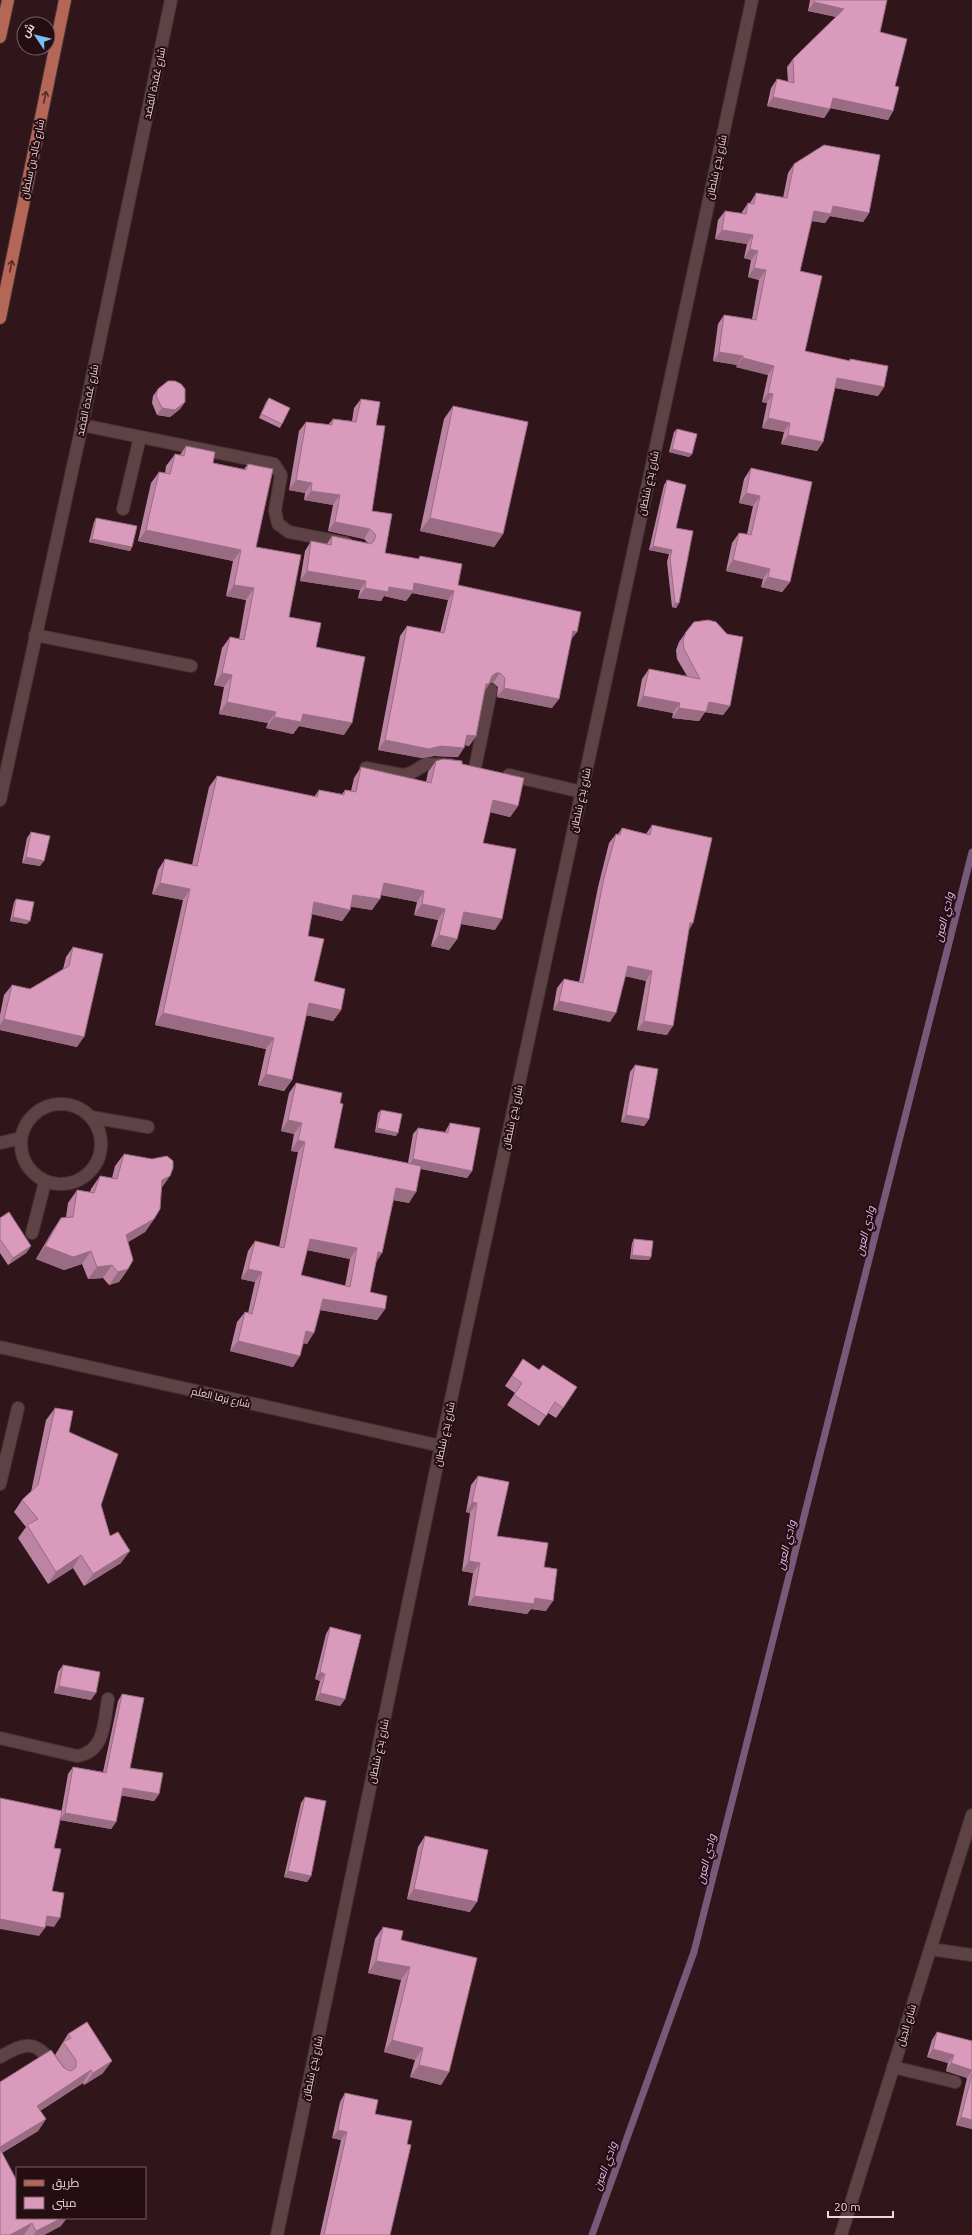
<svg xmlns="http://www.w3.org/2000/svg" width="972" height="2235" font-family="Ubuntu,Cairo,sans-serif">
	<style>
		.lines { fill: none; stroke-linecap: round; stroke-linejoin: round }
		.stream { stroke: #785979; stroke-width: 7 }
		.lane-casing { stroke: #453234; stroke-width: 14 }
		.street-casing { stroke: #453234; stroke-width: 14 }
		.primary-casing { stroke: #453234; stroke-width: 14 }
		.lane { stroke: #5f4245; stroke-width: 12 }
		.street { stroke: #5f4245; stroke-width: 12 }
		.primary { stroke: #b46756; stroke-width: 12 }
		.wall { fill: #bb84a2; fill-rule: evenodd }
		.shaded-wall { fill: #996c84 }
		.building { fill: #da9abc; stroke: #996c84; fill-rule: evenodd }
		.oneway { stroke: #572c29 }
		.labels { text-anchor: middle; stroke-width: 4; stroke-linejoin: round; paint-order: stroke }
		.street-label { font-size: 10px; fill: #ebd8da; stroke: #250d11 }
		.water-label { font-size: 11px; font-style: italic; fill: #ecbbf6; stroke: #250d11 }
	</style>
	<rect width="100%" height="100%" fill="#30161a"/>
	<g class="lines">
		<path class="stream" d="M592 2235 694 1952 972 852"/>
		<defs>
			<g id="lane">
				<path d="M82 425 274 464 281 475 275 511 278 524 289 532 346 543"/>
				<path d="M123 509 140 437"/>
				<path d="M35 635 191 666"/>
				<path d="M366 768 403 775 411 773 426 764 451 765"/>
				<path d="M475 768 491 690"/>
				<path d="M509 775 582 792"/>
				<circle cx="61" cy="1144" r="40"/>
				<path d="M91 1117 148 1127"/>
				<path d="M0 1143 21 1138"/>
				<path d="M32 1233 45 1182"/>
				<path d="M0 1484 18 1408"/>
				<path d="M0 1738 77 1756C105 1752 104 1722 108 1699"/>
				<path d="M0 2057C27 2041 36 2040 55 2067"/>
				<path d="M893 2067 955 2082"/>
			</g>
			<g id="street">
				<path d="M0 800 82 425 171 0"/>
				<path d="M0 1347 441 1446"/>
				<path d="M930 1949 972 1955"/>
				<path d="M277 2235 441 1446 752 0"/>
				<path d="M841 2235 972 1815"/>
			</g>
			<g id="primary">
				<path d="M0 37 8 0"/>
				<path d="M0 318 65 0"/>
			</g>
		</defs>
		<use href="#lane" class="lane-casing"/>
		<use href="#street" class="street-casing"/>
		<use href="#primary" class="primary-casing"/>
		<use href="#lane" class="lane"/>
		<use href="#street" class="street"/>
		<use href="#primary" class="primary"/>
	</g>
	<g class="wall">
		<path d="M810 0H887L880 32 895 86 893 111 888 120 830 108V109L824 118 767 106 771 88 777 79 788 82 787 67 793 59 836 17 808 11Z"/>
		<path d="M794 164 869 213 863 222 830 216 825 223 811 221 800 271 805 351 849 361 850 359 884 387 878 396 835 388 823 442 817 451 781 444 784 432 762 428 767 403 762 402 768 375 736 367 737 365 713 361 718 324 724 315 752 319 759 280 748 277 751 260 744 258 747 244 715 239 718 220 725 211 742 214V212L748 203H750L756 193 783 198 788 173Z"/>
		<path d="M158 389 185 402 180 409 170 417 157 415 152 403 153 396Z"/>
		<path d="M269 398 282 424 280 428 259 418 266 402Z"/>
		<path d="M361 399 376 425 372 511 385 553 418 559 420 556 458 585 571 640 552 708 497 697 498 687 493 683H490L484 691 476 736 469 746 465 745 458 757 434 756 422 758 378 750 400 636 407 626 440 633 448 600 412 593 406 601 384 596 381 601 358 598 360 590 300 581 305 551 311 541 327 544 332 536 368 543 364 539 328 531 333 505 304 500 305 493 289 490 299 431 306 422 328 425 333 419 352 421 354 408Z"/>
		<path d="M453 406 503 534 494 547 420 531 444 419Z"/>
		<path d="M677 429 692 454 689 457 669 452 674 432Z"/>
		<path d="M186 446 213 463 244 469 248 464 256 547 289 617 316 647 344 735 299 726 293 734 266 728 268 723 219 714 224 687 214 685 222 648 230 637 239 639 246 600 226 596 233 561 138 541 151 483 159 472 165 473 166 466 175 454 180 455Z"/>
		<path d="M751 468 790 582 782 592 761 587 763 579 726 571 732 543 739 533 747 534 753 506 739 503 744 479Z"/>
		<path d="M667 480 676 528 679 603 676 608 672 607 667 562 669 554 649 550 664 485Z"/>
		<path d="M96 518 132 547 130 551 89 542 94 522Z"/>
		<path d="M686 632 730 706 723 715 705 712 699 721 672 718 673 713 637 706 642 679 649 669 687 676 677 659 676 650 679 642Z"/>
		<path d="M436 761 462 764 518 806 510 817 490 812 483 843 495 930 461 924 457 939 449 950 431 946 438 920 414 915 417 902 381 895 372 910 350 906V910L342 921 312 914 308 936 314 981 341 1010 333 1021 306 1015 292 1080 284 1091 258 1085 266 1049 155 1025 183 900 152 894 158 870 165 859 192 865 209 787 217 776 314 797 319 790 342 794 345 790 351 791 354 778 361 767 426 782 428 772Z"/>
		<path d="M652 825 693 923 688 931 667 1035 637 1030 646 981 625 976 610 1022 553 1010 557 988 564 979 579 982 598 887 609 843 616 834H618L622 828 646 834Z"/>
		<path d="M31 832 40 866 22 863 27 838Z"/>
		<path d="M16 899 27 924 10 921 14 902Z"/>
		<path d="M73 947 77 1047 0 1030V1015L4 995 12 985 30 989 63 969 66 957Z"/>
		<path d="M635 1065 649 1119 644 1126 621 1122 630 1072Z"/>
		<path d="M296 1083 340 1103 334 1148 408 1163 413 1134 418 1128 445 1132 446 1130 450 1123 472 1171 467 1178 421 1169 409 1203 393 1200 376 1263 370 1292 385 1309 377 1320 320 1310 307 1344 304 1343 293 1367 230 1351 237 1322 245 1312 248 1313 255 1282 241 1279 248 1251 255 1241 279 1247 298 1152 291 1151 294 1134 281 1131 289 1093ZM307 1250 350 1259 345 1286 301 1275Z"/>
		<path d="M381 1110 396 1136 375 1132 378 1113Z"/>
		<path d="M124 1154 162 1188 154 1219 145 1232 128 1242V1269L119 1282 109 1285 103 1278 88 1279 82 1264 64 1270 36 1259 53 1230 61 1218 66 1217 68 1203 77 1190 90 1192 91 1189 100 1176 112 1178 115 1166Z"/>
		<path d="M0 1218 31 1246 26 1253 8 1265 0 1253Z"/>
		<path d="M634 1239 651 1257 649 1260 630 1259 632 1243Z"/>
		<path d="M523 1359 563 1408 556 1418 548 1413 539 1426 507 1405 515 1393 505 1386Z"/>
		<path d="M55 1408 69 1432 101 1505 110 1536 121 1563 84 1586 73 1568 48 1584 18 1538 26 1527 14 1512 22 1500 31 1492 46 1420Z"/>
		<path d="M478 1476 497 1536 544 1567 546 1611 531 1609 527 1614 468 1605 473 1573 462 1571 470 1513 466 1512 471 1485Z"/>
		<path d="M330 1627 345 1699 340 1706 315 1700 320 1681 315 1679 326 1634Z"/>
		<path d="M63 1665 91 1700 54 1693 58 1672Z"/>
		<path d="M122 1694 130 1768 159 1794 154 1801 121 1795 116 1822 111 1829 60 1820 68 1774 73 1767 103 1772 118 1701Z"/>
		<path d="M305 1797 311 1876 307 1882 284 1877 301 1803Z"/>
		<path d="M425 1836 470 1912 407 1899 418 1847Z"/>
		<path d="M383 1927 401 1940 449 2072 441 2085 410 2077 415 2060 384 2052 401 1980 368 1973 375 1939Z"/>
		<path d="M937 2032 972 2041V2129L956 2125 967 2078 946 2071 948 2063 927 2057 932 2040Z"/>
		<path d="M68 2034 103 2073 84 2085 83 2083 40 2111 46 2119 38 2131 2 2153 17 2218 61 2226 44 2235H0V2082L64 2068 65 2069 55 2055Z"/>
		<path d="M345 2093 375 2114 390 2235H320L341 2140 332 2138 340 2102Z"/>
	</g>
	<g class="shaded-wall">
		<path d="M814 2 844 9 838 17 808 11Z"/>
		<path d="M773 97 830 109 824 118 767 106Z"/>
		<path d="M833 98 893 111 888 120 827 107Z"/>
		<path d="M833 206 869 213 863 222 830 216 825 223 807 220 814 211Z"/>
		<path d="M722 230 753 235 747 244 715 239Z"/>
		<path d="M750 249 758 251 751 260 744 258Z"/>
		<path d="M754 268 766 270 759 280 748 277Z"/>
		<path d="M719 352 743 356 737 365 713 361Z"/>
		<path d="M743 358 774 366 768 375 736 367Z"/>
		<path d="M837 378 884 387 878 396 831 387Z"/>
		<path d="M768 393 773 394 767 403 762 402Z"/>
		<path d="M185 402 180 409 170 417 157 415 162 408Z"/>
		<path d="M768 418 790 423 784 432 762 428Z"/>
		<path d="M788 435 823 442 817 451 781 444Z"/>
		<path d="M672 449 692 454 689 457 669 452Z"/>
		<path d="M296 480 312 483 305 493 289 490Z"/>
		<path d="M311 491 340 495 333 505 304 500Z"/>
		<path d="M746 493 760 496 753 506 739 503Z"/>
		<path d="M430 518 503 534 494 547 420 531Z"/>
		<path d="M335 522 370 529 364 539 328 531Z"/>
		<path d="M146 530 241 550 233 561 138 541Z"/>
		<path d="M92 539 132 547 130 551 89 542Z"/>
		<path d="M653 546 672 550 669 554 649 550Z"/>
		<path d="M733 560 770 569 763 579 726 571Z"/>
		<path d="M307 571 366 581 360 590 300 581Z"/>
		<path d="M768 577 790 582 782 592 761 587Z"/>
		<path d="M414 583 454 591 448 600 412 593 406 601 384 596 381 601 358 598 365 588 389 587Z"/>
		<path d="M234 585 254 588 246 600 226 596Z"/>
		<path d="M675 603H679L676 608 672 607Z"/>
		<path d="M573 631 577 632 570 641Z"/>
		<path d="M222 673 232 675 224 687 214 685Z"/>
		<path d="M496 673H500L493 683H489V684L483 694 479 693 492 676Z"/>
		<path d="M504 688 559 699 552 708 497 697Z"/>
		<path d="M643 696 680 703 673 713 637 706Z"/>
		<path d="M227 702 276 712 268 723 219 714Z"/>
		<path d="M709 702 730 706 723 715 705 712 699 721 672 718 679 708Z"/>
		<path d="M303 714 352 723 344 735 299 726 293 734 266 728 274 717Z"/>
		<path d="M467 735 476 736 469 746 461 744Z"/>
		<path d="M385 740 441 746 464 748 458 757 434 756 422 758 378 750Z"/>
		<path d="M493 800 518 806 510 817 486 811Z"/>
		<path d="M26 857 44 861 40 866 22 863Z"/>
		<path d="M160 883 190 889 183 900 152 894Z"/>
		<path d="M384 883 424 891 417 902 376 894Z"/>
		<path d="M353 895 380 899 372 910 345 906Z"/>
		<path d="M314 902 350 910 342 921 307 913Z"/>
		<path d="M422 904 445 909 438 920 414 915Z"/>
		<path d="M464 912 502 919 495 930 456 923Z"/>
		<path d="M13 917 30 921 27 924 10 921Z"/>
		<path d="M690 923H693L687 933Z"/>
		<path d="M439 935 457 939 449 950 431 946Z"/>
		<path d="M628 966 652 971 646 981 621 975Z"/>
		<path d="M559 1001 616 1013 610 1022 553 1010Z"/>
		<path d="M309 1003 341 1010 333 1021 301 1014Z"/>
		<path d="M163 1013 274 1038 266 1049 155 1025Z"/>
		<path d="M4 1019 84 1037 77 1047 0 1030V1025Z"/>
		<path d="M644 1021 673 1026 667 1035 637 1030Z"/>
		<path d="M266 1074 292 1080 284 1091 258 1085Z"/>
		<path d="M626 1115 649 1119 644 1126 621 1122Z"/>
		<path d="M288 1120 302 1123 294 1134 281 1131Z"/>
		<path d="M377 1128 398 1133 396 1136 375 1132Z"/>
		<path d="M298 1140 305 1142 298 1152 291 1151Z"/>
		<path d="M413 1159 472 1171 467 1178 408 1166Z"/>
		<path d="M170 1176 161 1189 162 1180Z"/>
		<path d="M396 1188 416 1192 409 1203 389 1199Z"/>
		<path d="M154 1219 145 1232 118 1248 126 1235Z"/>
		<path d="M310 1239 357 1248 350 1259 302 1249Z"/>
		<path d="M31 1246 26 1253 8 1265 13 1258Z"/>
		<path d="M45 1246 91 1251 82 1264 64 1270 36 1259Z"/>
		<path d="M378 1252 382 1253 375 1264Z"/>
		<path d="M632 1255 651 1257 649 1260 630 1259Z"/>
		<path d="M112 1265 103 1278 88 1279 97 1267Z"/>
		<path d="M128 1269 119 1282 109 1285 118 1272Z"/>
		<path d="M248 1269 262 1272 255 1282 241 1279Z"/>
		<path d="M323 1299 385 1309 377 1320 315 1309Z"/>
		<path d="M306 1331 314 1333 307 1344 299 1342Z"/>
		<path d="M238 1341 300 1356 293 1367 230 1351Z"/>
		<path d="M472 1502 477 1503 470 1513 466 1512Z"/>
		<path d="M130 1551 121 1563 84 1586 93 1574Z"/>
		<path d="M81 1555 73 1568 48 1584 56 1572Z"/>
		<path d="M469 1561 480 1563 473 1573 462 1571Z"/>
		<path d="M474 1596 535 1598 553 1601 546 1611 531 1609 527 1614 468 1605Z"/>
		<path d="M320 1672 325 1674 320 1681 315 1679Z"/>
		<path d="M59 1686 96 1693 91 1700 54 1693Z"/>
		<path d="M320 1693 345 1699 340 1706 315 1700Z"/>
		<path d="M123 1788 159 1794 154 1801 118 1795Z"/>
		<path d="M65 1813 116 1822 111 1829 60 1820Z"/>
		<path d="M288 1871 311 1876 307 1882 284 1877Z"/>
		<path d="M414 1889 477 1902 470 1912 407 1899Z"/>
		<path d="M47 1916 60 1918 54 1927 41 1925Z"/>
		<path d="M0 1919 45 1928 39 1936 0 1929Z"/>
		<path d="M376 1961 410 1967 401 1980 368 1973Z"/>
		<path d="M392 2040 423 2048 415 2060 384 2052Z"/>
		<path d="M933 2049 954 2055 948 2063 927 2057Z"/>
		<path d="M112 2061 103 2073 84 2085 93 2073Z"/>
		<path d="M951 2063 972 2070V2071L967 2078 946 2071Z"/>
		<path d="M419 2065 449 2072 441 2085 410 2077Z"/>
		<path d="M91 2070 83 2083 29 2118 37 2106Z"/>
		<path d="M961 2117 972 2120V2129L956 2125Z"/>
		<path d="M46 2119 38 2131 0 2154V2147Z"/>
		<path d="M338 2130 347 2132 341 2140 332 2138Z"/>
		<path d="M62 2218H67L61 2226 44 2235H34L36 2231Z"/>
		<path d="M32 2223 24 2235H10Z"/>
	</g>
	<g class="building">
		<path d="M814 0H887L880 32 907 39 895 86 899 87 893 111 833 98 830 109 773 97 777 79 794 83 793 59 844 9 814 2Z"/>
		<path d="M824 145 880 155 869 213 833 206 831 214 814 211 800 271 822 276 805 351 850 361V359L888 366 884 387 837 378 823 442 788 435 790 423 768 418 773 394 768 393 774 366 743 358V356L719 352 724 315 756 320 766 270 754 268 758 251 750 249 753 235 722 230 725 211 746 214 748 203 754 204 756 193 787 198 794 164Z"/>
		<path d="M168 381H175L181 384 185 389V402L175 410 162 408 156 396 158 389Z"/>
		<path d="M269 398 290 408 282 424 261 414Z"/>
		<path d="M361 399 380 402 376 425 385 426 372 511 392 514 385 553 419 559 420 556 462 564 458 585 581 612 577 632 573 631 559 699 504 688 505 678 500 673H496L492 676 489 684H486L476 736 467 735 464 748 441 746 429 749 385 740 407 626 444 633 454 591 414 583 413 591 389 587 388 592 365 588 366 581 307 571 311 541 331 545 332 536 371 544 374 541 376 535 370 529 335 522 340 495 311 491 312 483 296 480 306 422 332 425 333 419 356 422Z"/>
		<path d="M453 406 528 422 503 534 430 518Z"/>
		<path d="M677 429 697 434 692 454 672 449Z"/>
		<path d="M186 446 215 452 213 463 246 470 248 464 273 469 256 547 301 555 289 617 321 623 316 647 365 657 352 723 303 714 301 722 274 717 276 712 227 702 232 675 222 673 230 637 244 640 254 588 234 585 241 550 146 530 159 472 170 474 175 454 184 456Z"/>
		<path d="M751 468 812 482 790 582 768 577 770 569 733 560 739 533 751 535 760 496 746 493Z"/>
		<path d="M667 480 686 485 676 528 693 531 679 603H675L670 558 672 550 653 546Z"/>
		<path d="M96 518 137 526 132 547 92 539Z"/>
		<path d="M708 620 716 622 727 634 743 637 730 706 709 702 706 712 679 708 680 703 643 696 649 669 700 679 684 649 683 640 686 632 694 622Z"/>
		<path d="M443 759 462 761V764L524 778 518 806 493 800 483 843 516 849 502 919 464 912 457 939 439 935 445 909 422 904 424 891 384 883 380 899 353 895 350 910 314 902 308 936 324 939 314 981 345 989 341 1010 309 1003 292 1080 266 1074 274 1038 163 1013 190 889 160 883 165 859 197 866 217 776 317 797 319 790 344 795 345 790 356 792 361 767 431 783 436 761Z"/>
		<path d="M652 825 712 838 693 923H690L673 1026 644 1021 652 971 628 966 616 1013 559 1001 564 979 583 983 604 878 616 834 620 835 622 828 650 835Z"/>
		<path d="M31 832 50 836 44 861 26 857Z"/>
		<path d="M16 899 34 902 30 921 13 917Z"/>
		<path d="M73 947 103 954 84 1037 4 1019 12 985 30 989 69 966Z"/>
		<path d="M635 1065 658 1069 649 1119 626 1115Z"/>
		<path d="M296 1083 342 1093 340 1103 343 1104 334 1148 421 1166 416 1192 396 1188 382 1253 378 1252 370 1292 387 1296 385 1309 323 1299 314 1333 306 1331 300 1356 238 1341 245 1312 252 1314 262 1272 248 1269 255 1241 284 1248 305 1142 298 1140 302 1123 288 1120ZM310 1239 357 1248 350 1287 301 1275Z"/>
		<path d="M381 1110 402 1114 398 1133 377 1128Z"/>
		<path d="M450 1123 480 1128 472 1171 413 1159 418 1128 448 1133Z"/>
		<path d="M124 1154 152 1159 167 1156 173 1161V1168L170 1176 162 1180 160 1209 154 1219 126 1235 133 1260 128 1269 118 1272 112 1265 97 1267 91 1251 73 1257 45 1246 61 1218 73 1217 77 1190 94 1193 100 1176 117 1179Z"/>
		<path d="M9 1212 31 1246 13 1258 0 1239V1218Z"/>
		<path d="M634 1239 653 1241 651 1257 632 1255Z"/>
		<path d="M523 1359 539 1370 543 1365 577 1387 563 1408 555 1402 546 1416 514 1395 522 1383 512 1376Z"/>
		<path d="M55 1408 73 1411 69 1432 118 1454 101 1505 110 1536 118 1532 130 1551 93 1574 81 1555 56 1572 27 1525 38 1519 22 1500 38 1485Z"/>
		<path d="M478 1476 509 1482 497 1536 548 1543 544 1567 557 1569 553 1601 535 1598 534 1604 474 1596 480 1563 469 1561 477 1503 472 1502Z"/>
		<path d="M330 1627 361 1635 345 1699 320 1693 325 1674 320 1672Z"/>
		<path d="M63 1665 100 1672 96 1693 59 1686Z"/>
		<path d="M122 1694 144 1698 130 1768 163 1773 159 1794 123 1788 116 1822 65 1813 73 1767 106 1773Z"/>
		<path d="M305 1797 326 1801 311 1876 288 1871Z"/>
		<path d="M0 1798 62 1811 54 1848 61 1849 52 1891 64 1893 60 1918 47 1916 45 1928 0 1919Z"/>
		<path d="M425 1836 488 1850 477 1902 414 1889Z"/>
		<path d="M383 1927 403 1931 401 1940 477 1958 449 2072 419 2065 423 2048 392 2040 410 1967 376 1961Z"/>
		<path d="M87 2022 112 2061 93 2073 91 2070 37 2106 46 2119 0 2147V2082L51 2050 64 2068 70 2071 73 2070 76 2067V2060L63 2042 71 2038 68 2034Z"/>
		<path d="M937 2032 972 2041V2070L951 2063 954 2055 933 2049Z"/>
		<path d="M972 2074V2120L961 2117Z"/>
		<path d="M345 2093 378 2100 375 2114 412 2121 407 2144 411 2145 390 2235H324L347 2132 338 2130Z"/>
		<path d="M0 2149 17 2181V2218H62L36 2231 32 2223 10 2235H0Z"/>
	</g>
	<defs><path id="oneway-shaft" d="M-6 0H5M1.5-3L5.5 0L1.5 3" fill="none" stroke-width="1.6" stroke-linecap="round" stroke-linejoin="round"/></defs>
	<g class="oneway">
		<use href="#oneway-shaft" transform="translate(45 97) rotate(-78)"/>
		<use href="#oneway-shaft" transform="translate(11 266) rotate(-78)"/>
	</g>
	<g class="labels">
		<g class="street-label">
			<text transform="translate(154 83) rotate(-78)" y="4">شارع عُقدة القِصَد</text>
			<text transform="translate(32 159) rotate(-78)" y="4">شارع خالِد بن سلطان</text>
			<text transform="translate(716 167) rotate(-78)" y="4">شارع بَدَع سُلطان</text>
			<text transform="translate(87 400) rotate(-78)" y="4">شارع عُقدة القِصَد</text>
			<text transform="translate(648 483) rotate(-78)" y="4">شارع بَدَع سُلطان</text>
			<text transform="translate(580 800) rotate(-78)" y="4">شارع بَدَع سُلطان</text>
			<text transform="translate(512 1117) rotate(-78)" y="4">شارع بَدَع سُلطان</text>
			<text transform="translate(221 1397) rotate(13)" y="4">شارع بَرقا العَلَم</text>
			<text transform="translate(444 1434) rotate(-78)" y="4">شارع بَدَع سُلطان</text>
			<text transform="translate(378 1751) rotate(-78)" y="4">شارع بَدَع سُلطان</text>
			<text transform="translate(906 2025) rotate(-73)" y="4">شارع الحِيل</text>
			<text transform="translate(312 2068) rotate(-78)" y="4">شارع بَدَع سُلطان</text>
		</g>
		<g class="water-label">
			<text transform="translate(944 917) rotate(-76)" y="4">وادي العين</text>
			<text transform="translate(865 1231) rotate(-76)" y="4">وادي العين</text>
			<text transform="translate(786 1545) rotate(-76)" y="4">وادي العين</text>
			<text transform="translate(706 1859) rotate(-76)" y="4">وادي العين</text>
			<text transform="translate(605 2166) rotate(-70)" y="4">وادي العين</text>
		</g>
	</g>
	<rect x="16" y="2167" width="130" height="52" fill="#250d11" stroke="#745e61"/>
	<rect x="24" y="2180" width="20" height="6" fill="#b46756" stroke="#745e61"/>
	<text x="52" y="2187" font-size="12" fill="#ebd8da">طريق</text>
	<rect x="24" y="2197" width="20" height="12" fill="#da9abc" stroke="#745e61"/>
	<text x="52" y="2207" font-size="12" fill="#ebd8da">مبنى</text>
	<g transform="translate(36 36) rotate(305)"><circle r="19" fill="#250d11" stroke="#745e61"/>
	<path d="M0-3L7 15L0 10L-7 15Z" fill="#78bff7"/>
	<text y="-6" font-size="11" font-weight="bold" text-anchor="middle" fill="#ebd8da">ش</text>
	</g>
	<path d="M828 2211v6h65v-6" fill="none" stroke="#ebd8da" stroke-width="2"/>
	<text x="834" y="2211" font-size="12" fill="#ebd8da" stroke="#250d11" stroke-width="3" paint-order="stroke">20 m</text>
</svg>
